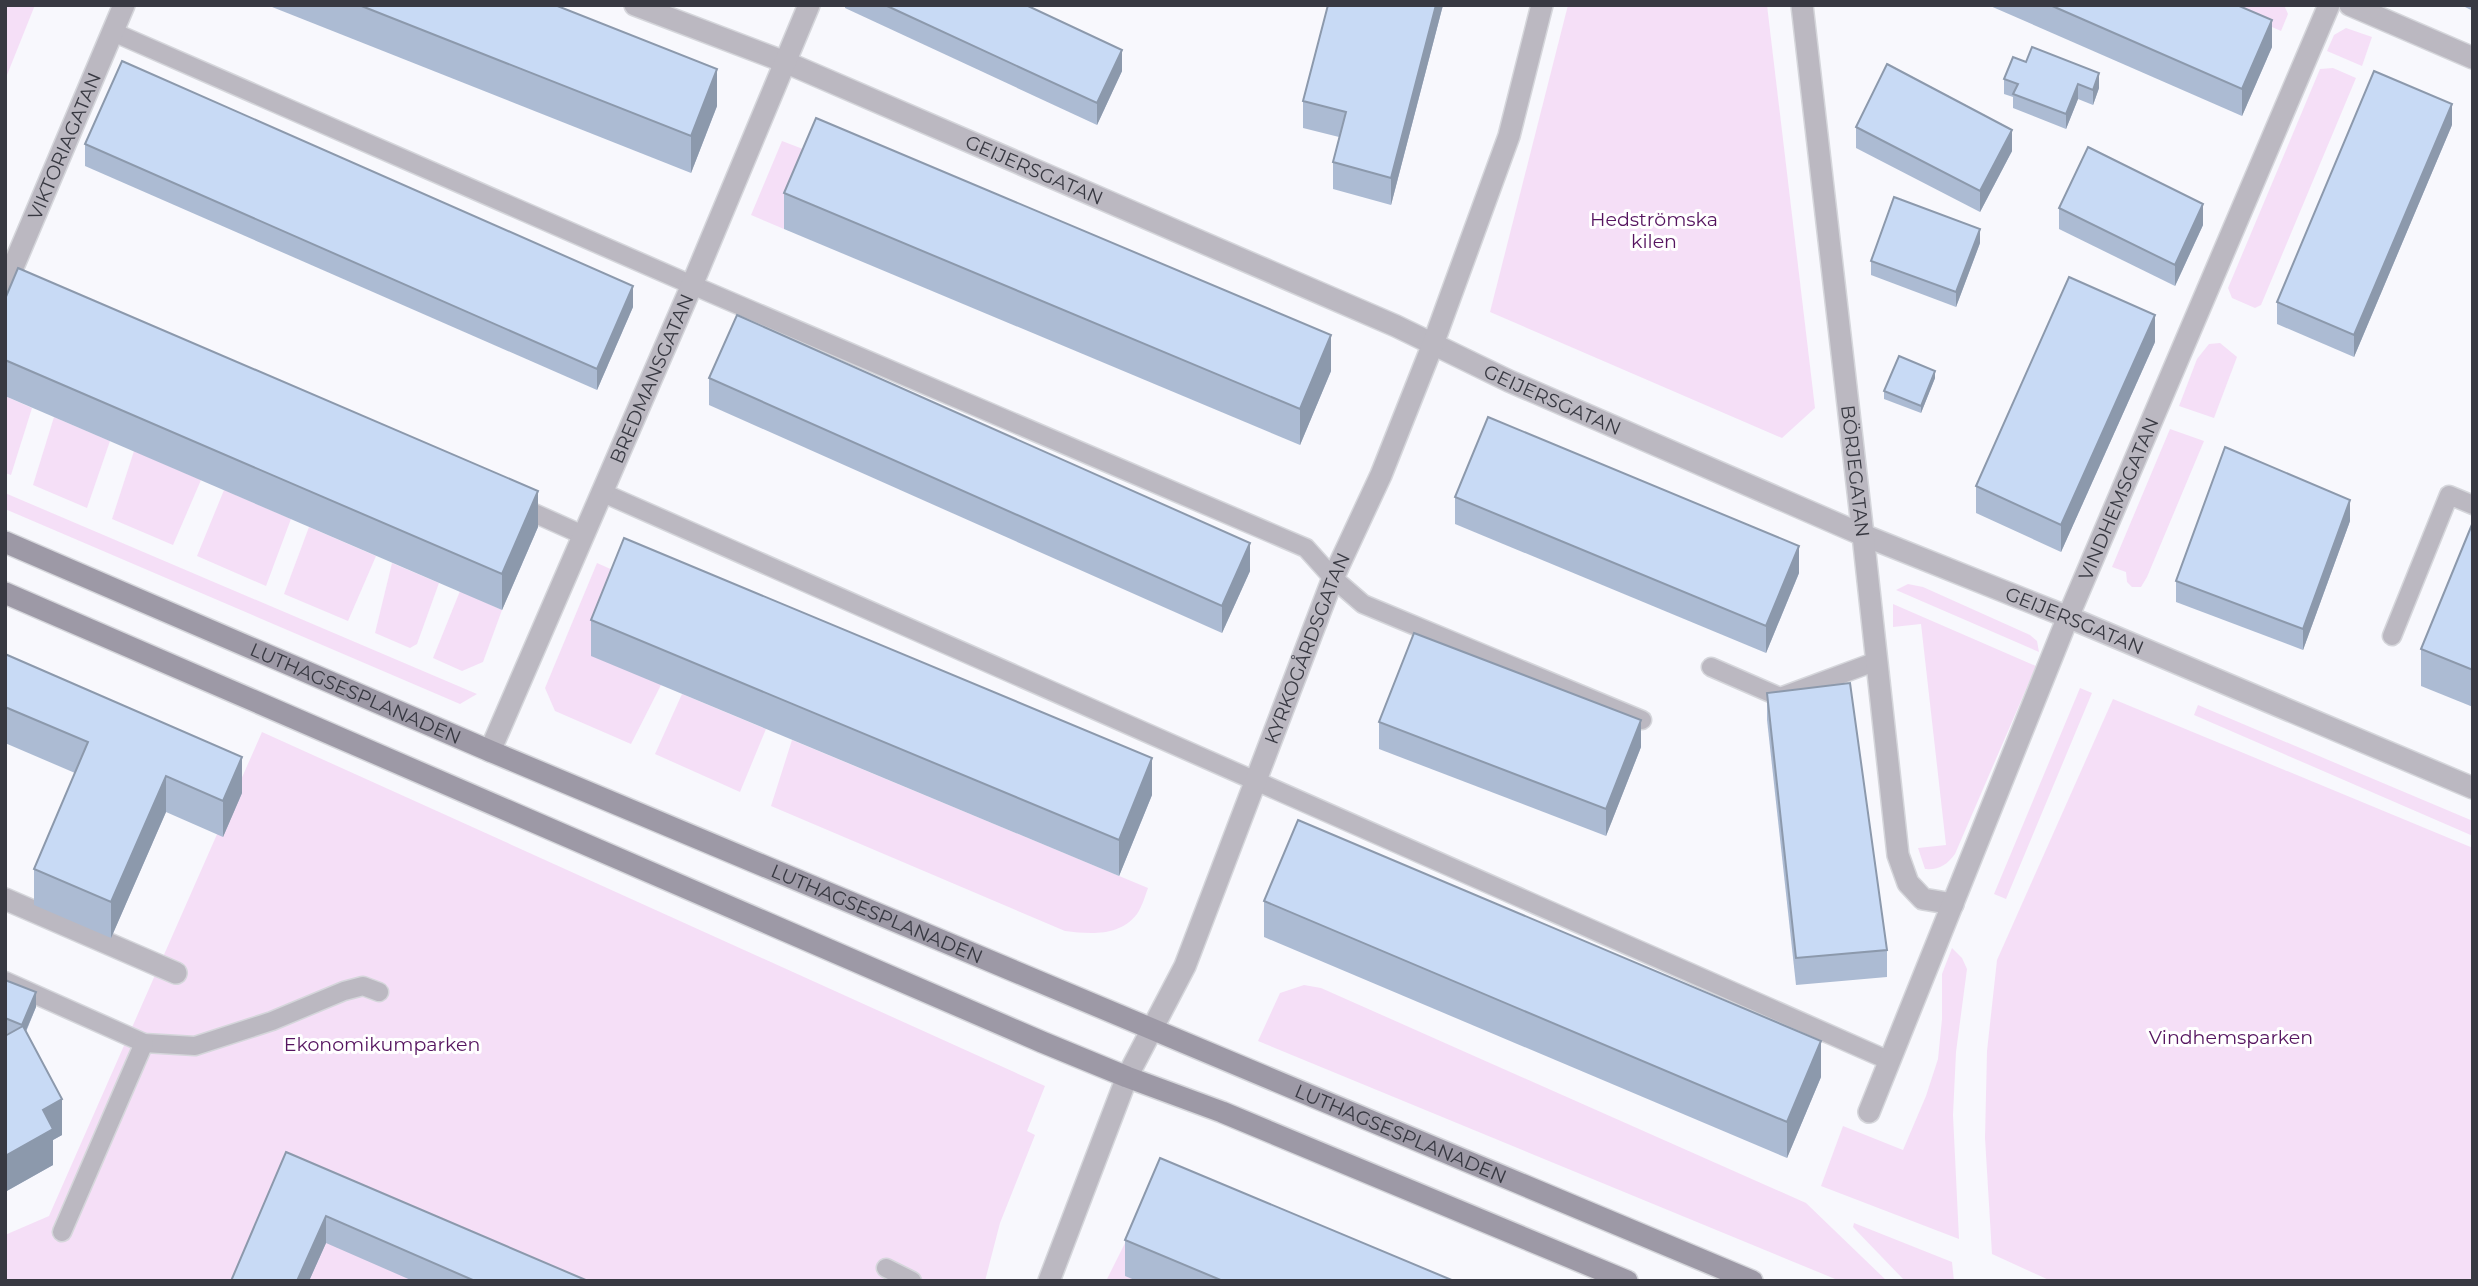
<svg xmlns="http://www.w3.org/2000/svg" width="2478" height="1286" font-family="Montserrat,sans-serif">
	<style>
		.green { fill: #f5dff7 }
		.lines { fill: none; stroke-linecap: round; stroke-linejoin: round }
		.service-casing { stroke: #d5d6db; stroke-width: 21 }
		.minor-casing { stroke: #d5d6db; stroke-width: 24 }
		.tertiary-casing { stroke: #d5d6db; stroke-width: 24 }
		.secondary-casing { stroke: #d5d6db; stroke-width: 24 }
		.service { stroke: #bbb8c1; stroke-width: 18 }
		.minor { stroke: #bbb8c1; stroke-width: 21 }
		.tertiary { stroke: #bbb8c1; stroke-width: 21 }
		.secondary { stroke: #9d99a6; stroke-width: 21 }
		.wall { fill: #acbbd3 }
		.shaded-wall { fill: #8c99ac }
		.building { fill: #c8daf5; stroke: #8c99ac; stroke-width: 2 }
		.labels { text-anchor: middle; stroke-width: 6; stroke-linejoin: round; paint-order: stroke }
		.street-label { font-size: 19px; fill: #383942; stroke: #fff }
		.park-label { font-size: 19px; fill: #55145f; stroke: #fff }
	</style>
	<rect width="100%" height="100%" fill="#f8f8fd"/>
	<g class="green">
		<path d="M5 5H35L5 80Z"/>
		<path d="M1568 5H1767L1815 408 1782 438 1490 312Z"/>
		<path d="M2243 5H2284L2288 14 2281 31 2240 13Z"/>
		<path d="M2346 28 2372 37 2362 66 2327 51 2334 35Z"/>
		<path d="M2333 68 2356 78 2261 305 2255 308 2232 298 2228 288 2320 69Z"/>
		<path d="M782 141 816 154 784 229 751 215Z"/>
		<path d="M2220 343 2237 357 2214 418 2179 406 2197 359 2209 344Z"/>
		<path d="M5 396 32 408 11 475 5 473Z"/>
		<path d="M54 417 110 441 87 508 33 485Z"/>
		<path d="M2170 429 2204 441 2147 577 2141 587H2132L2127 582 2126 572 2112 567Z"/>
		<path d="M134 451 201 480 173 545 112 519Z"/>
		<path d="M224 490 291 519 266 586 197 556Z"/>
		<path d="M5 493 477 694 460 704 5 509Z"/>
		<path d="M309 527 376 556 348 621 284 594Z"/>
		<path d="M392 563 439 583 417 644 410 648 375 633Z"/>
		<path d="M597 563 624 575 661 685 631 744 555 711 545 688Z"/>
		<path d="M1908 584 1923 587 2030 635 2037 641 2039 652 1896 590Z"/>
		<path d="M460 591 502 610 483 662 462 671 433 658Z"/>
		<path d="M1893 604 2036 666 1955 854C1947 865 1939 870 1925 869L1918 848 1946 845 1921 624 1893 627Z"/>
		<path d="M2080 688 2092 693 2006 899 1994 894Z"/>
		<path d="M682 694 766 729 740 792 655 754Z"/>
		<path d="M2113 699 2473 848V1281H2051L1992 1254 1985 1138 1987 1051 1997 960Z"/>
		<path d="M2198 705 2473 821V836L2194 715Z"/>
		<path d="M262 732 1045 1086 1027 1131 1035 1135 1000 1223 985 1281H5V1235L49 1216Z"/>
		<path d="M792 740 1148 888C1145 896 1142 907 1137 914 1119 937 1090 934 1065 931L771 806Z"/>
		<path d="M1952 948 1962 958 1967 969 1956 1052 1953 1115 1959 1239 1821 1186 1843 1126 1903 1150 1926 1096 1938 1059 1942 1019V974Z"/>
		<path d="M1304 985 1321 988 1806 1203 1887 1281H1840L1258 1041 1280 993Z"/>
		<path d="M1854 1223 1952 1262 1954 1281H1905L1853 1227Z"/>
		<path d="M1125 1243 1137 1281H1106Z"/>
	</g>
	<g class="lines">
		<defs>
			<g id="service">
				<path d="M113 32 692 285 1306 548 1333 578 1363 604 1642 720"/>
				<path d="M601 492 1890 1061"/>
				<path d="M516 505 583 535"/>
				<path d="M2392 636 2449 495 2473 505"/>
				<path d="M1711 667 1780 697 1877 661"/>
				<path d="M5 981 144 1043 195 1046 272 1021 344 991 363 986 379 992"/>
				<path d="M62 1232 144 1043"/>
				<path d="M886 1268 912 1281"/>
			</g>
			<g id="minor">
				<path id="s1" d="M635 5 785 62 1396 326 1509 381 1863 535 2068 617 2473 788"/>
				<path id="s2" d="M1802 5 1863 535 1898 855 1908 883 1923 899 1953 904"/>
				<path d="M2350 5 2473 58"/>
				<path id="s3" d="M5 286 124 5"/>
				<path id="s4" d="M490 751 692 285 809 5"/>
				<path d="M5 899 176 973"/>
				<path id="s5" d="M1869 1112 2068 617 2329 5"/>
			</g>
			<g id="tertiary">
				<path id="s6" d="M1049 1281 1127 1077 1185 966 1333 578 1381 475 1433 344 1509 136 1542 5"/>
			</g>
			<g id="secondary">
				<path id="s7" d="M5 542 490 751 1752 1281"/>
				<path d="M5 593 1042 1042 1127 1077 1222 1112 1627 1281"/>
			</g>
		</defs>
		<use href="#service" class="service-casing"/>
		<use href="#minor" class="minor-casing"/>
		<use href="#tertiary" class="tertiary-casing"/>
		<use href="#secondary" class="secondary-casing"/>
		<use href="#service" class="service"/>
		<use href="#minor" class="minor"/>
		<use href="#tertiary" class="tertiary"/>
		<use href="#secondary" class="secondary"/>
	</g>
	<g class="wall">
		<path d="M267 5H555L717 106 691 173Z"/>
		<path d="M845 5H1026L1122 71 1097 125 845 8Z"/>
		<path d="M1328 5H1443L1391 205 1333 189V162L1339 137 1303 128V101Z"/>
		<path d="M1988 5H2237L2272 47 2242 116Z"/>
		<path d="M2461 5H2473V11Z"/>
		<path d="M2013 57 2099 88 2093 105 2078 99 2066 129 2013 108V97L2004 94V79Z"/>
		<path d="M2452 125 2354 357 2277 324V302Z"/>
		<path d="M1856 127 2012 151 1980 212 1856 148Z"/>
		<path d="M85 144 633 307 597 390 85 166Z"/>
		<path d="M784 193 1331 371 1300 445 784 229Z"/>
		<path d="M2059 208 2203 225 2175 286 2059 229Z"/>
		<path d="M1980 243 1956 307 1871 275V261Z"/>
		<path d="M5 299 538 527 502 610 5 396Z"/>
		<path d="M2155 342 2061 552 1976 513V486Z"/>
		<path d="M709 378 1250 571 1222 633 709 405Z"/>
		<path d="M1935 378 1921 413 1884 399V391Z"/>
		<path d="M1455 497 1799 573 1766 653 1455 524Z"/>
		<path d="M2350 521 2303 650 2176 602V581Z"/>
		<path d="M2473 522V707L2421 686V649Z"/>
		<path d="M591 620 1152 795 1119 876 591 656Z"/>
		<path d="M5 654 242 793 223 837 166 812 111 938 34 905V869L75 773 5 743Z"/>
		<path d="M1767 693 1887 950V977L1796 985 1767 720Z"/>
		<path d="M1379 722 1641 747 1606 836 1379 749Z"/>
		<path d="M1264 901 1821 1077 1787 1158 1264 937Z"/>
		<path d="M5 980 36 1007 26 1032 62 1135 53 1140V1165L5 1192V1036L8 1034 5 1033Z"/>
		<path d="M286 1152 588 1281H413L326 1243 309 1281H231Z"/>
		<path d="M1125 1240 1454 1281H1137L1125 1276Z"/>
	</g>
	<g class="shaded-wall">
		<path d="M1436 5H1443L1391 205V178Z"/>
		<path d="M2272 20V47L2242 116V89Z"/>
		<path d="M1122 50V71L1097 125V103Z"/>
		<path d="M717 69V106L691 173V136Z"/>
		<path d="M2099 73V88L2093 105V90Z"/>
		<path d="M2078 84V99L2066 129V114Z"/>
		<path d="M2452 104V125L2354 357V335Z"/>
		<path d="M2012 130V151L1980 212V191Z"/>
		<path d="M2203 204V225L2175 286V265Z"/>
		<path d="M1980 229V243L1956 307V292Z"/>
		<path d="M633 286V307L597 390V369Z"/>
		<path d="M2155 315V342L2061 552V525Z"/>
		<path d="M1331 335V371L1300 445V409Z"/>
		<path d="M1935 371V378L1921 413V406Z"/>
		<path d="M538 491V527L502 610V574Z"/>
		<path d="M2350 500V521L2303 650V629Z"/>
		<path d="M1250 543V571L1222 633V606Z"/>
		<path d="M1799 546V573L1766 653V626Z"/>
		<path d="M1641 720V747L1606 836V809Z"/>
		<path d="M242 757V793L223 837V801Z"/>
		<path d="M1152 758V795L1119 876V840Z"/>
		<path d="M166 776V812L111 938V902Z"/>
		<path d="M36 992V1007L22 1040V1025Z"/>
		<path d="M1821 1041V1077L1787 1158V1122Z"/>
		<path d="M62 1099V1135L53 1140V1165L5 1192V1156L43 1110Z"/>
		<path d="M326 1216V1243L309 1281H297Z"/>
	</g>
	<g class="building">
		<path d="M359 5H555L717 69 691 136Z"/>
		<path d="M885 5H1026L1122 50 1097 103Z"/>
		<path d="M1328 5H1436L1391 178 1333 162 1346 112 1303 101Z"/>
		<path d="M2050 5H2237L2272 20 2242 89Z"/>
		<path d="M2032 47 2099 73 2093 90 2078 84 2066 114 2013 94 2018 84 2004 79 2013 57 2026 62Z"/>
		<path d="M122 61 633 286 597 369 85 144Z"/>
		<path d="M1887 64 2012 130 1980 191 1856 127Z"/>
		<path d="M2374 71 2452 104 2354 335 2277 302Z"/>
		<path d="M816 118 1331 335 1300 409 784 193Z"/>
		<path d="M2088 147 2203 204 2175 265 2059 208Z"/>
		<path d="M1894 197 1980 229 1956 292 1871 261Z"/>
		<path d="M18 268 538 491 502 574 5 360V299Z"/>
		<path d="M2069 277 2155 315 2061 525 1976 486Z"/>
		<path d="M737 315 1250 543 1222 606 709 378Z"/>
		<path d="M1899 356 1935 371 1921 406 1884 391Z"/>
		<path d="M1488 417 1799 546 1766 626 1455 497Z"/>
		<path d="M2225 447 2350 500 2303 629 2176 581Z"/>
		<path d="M2473 522V670L2421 649Z"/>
		<path d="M624 538 1152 758 1119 840 591 620Z"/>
		<path d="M1414 633 1641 720 1606 809 1379 722Z"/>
		<path d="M5 654 242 757 223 801 166 776 111 902 34 869 88 742 5 707Z"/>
		<path d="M1850 683 1887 950 1796 958 1767 693Z"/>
		<path d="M1298 820 1821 1041 1787 1122 1264 901Z"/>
		<path d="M5 980 36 992 22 1025 5 1018Z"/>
		<path d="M23 1026 62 1099 43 1110 53 1129 5 1156V1036Z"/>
		<path d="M286 1152 588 1281H475L326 1216 297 1281H231Z"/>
		<path d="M1160 1158 1454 1281H1223L1125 1240Z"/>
	</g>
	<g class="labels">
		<g class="street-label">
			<text dy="7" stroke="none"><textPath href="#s3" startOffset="152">VIKTORIAGATAN</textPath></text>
			<text dy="7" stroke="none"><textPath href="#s1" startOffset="432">GEIJERSGATAN</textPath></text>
			<text dy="7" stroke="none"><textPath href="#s4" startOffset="406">BREDMANSGATAN</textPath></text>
			<text dy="7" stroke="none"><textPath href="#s1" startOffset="999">GEIJERSGATAN</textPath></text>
			<text dy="7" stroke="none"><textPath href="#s2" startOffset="469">BÖRJEGATAN</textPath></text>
			<text dy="7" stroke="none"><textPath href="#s5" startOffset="662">VINDHEMSGATAN</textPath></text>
			<text dy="7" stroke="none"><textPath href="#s1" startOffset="1566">GEIJERSGATAN</textPath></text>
			<text dy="7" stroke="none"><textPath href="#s6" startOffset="684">KYRKOGÅRDSGATAN</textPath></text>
			<text dy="7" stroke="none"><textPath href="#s7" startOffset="382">LUTHAGSESPLANADEN</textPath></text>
			<text dy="7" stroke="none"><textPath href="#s7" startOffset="948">LUTHAGSESPLANADEN</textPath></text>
			<text dy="7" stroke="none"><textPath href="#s7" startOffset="1516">LUTHAGSESPLANADEN</textPath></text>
		</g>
		<g class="park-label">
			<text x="1654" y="226">Hedströmska<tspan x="1654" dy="22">kilen</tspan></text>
			<text x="2231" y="1044">Vindhemsparken</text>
			<text x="382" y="1051">Ekonomikumparken</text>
		</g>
	</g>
	<rect width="2478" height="1286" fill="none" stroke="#383942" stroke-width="14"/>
</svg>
